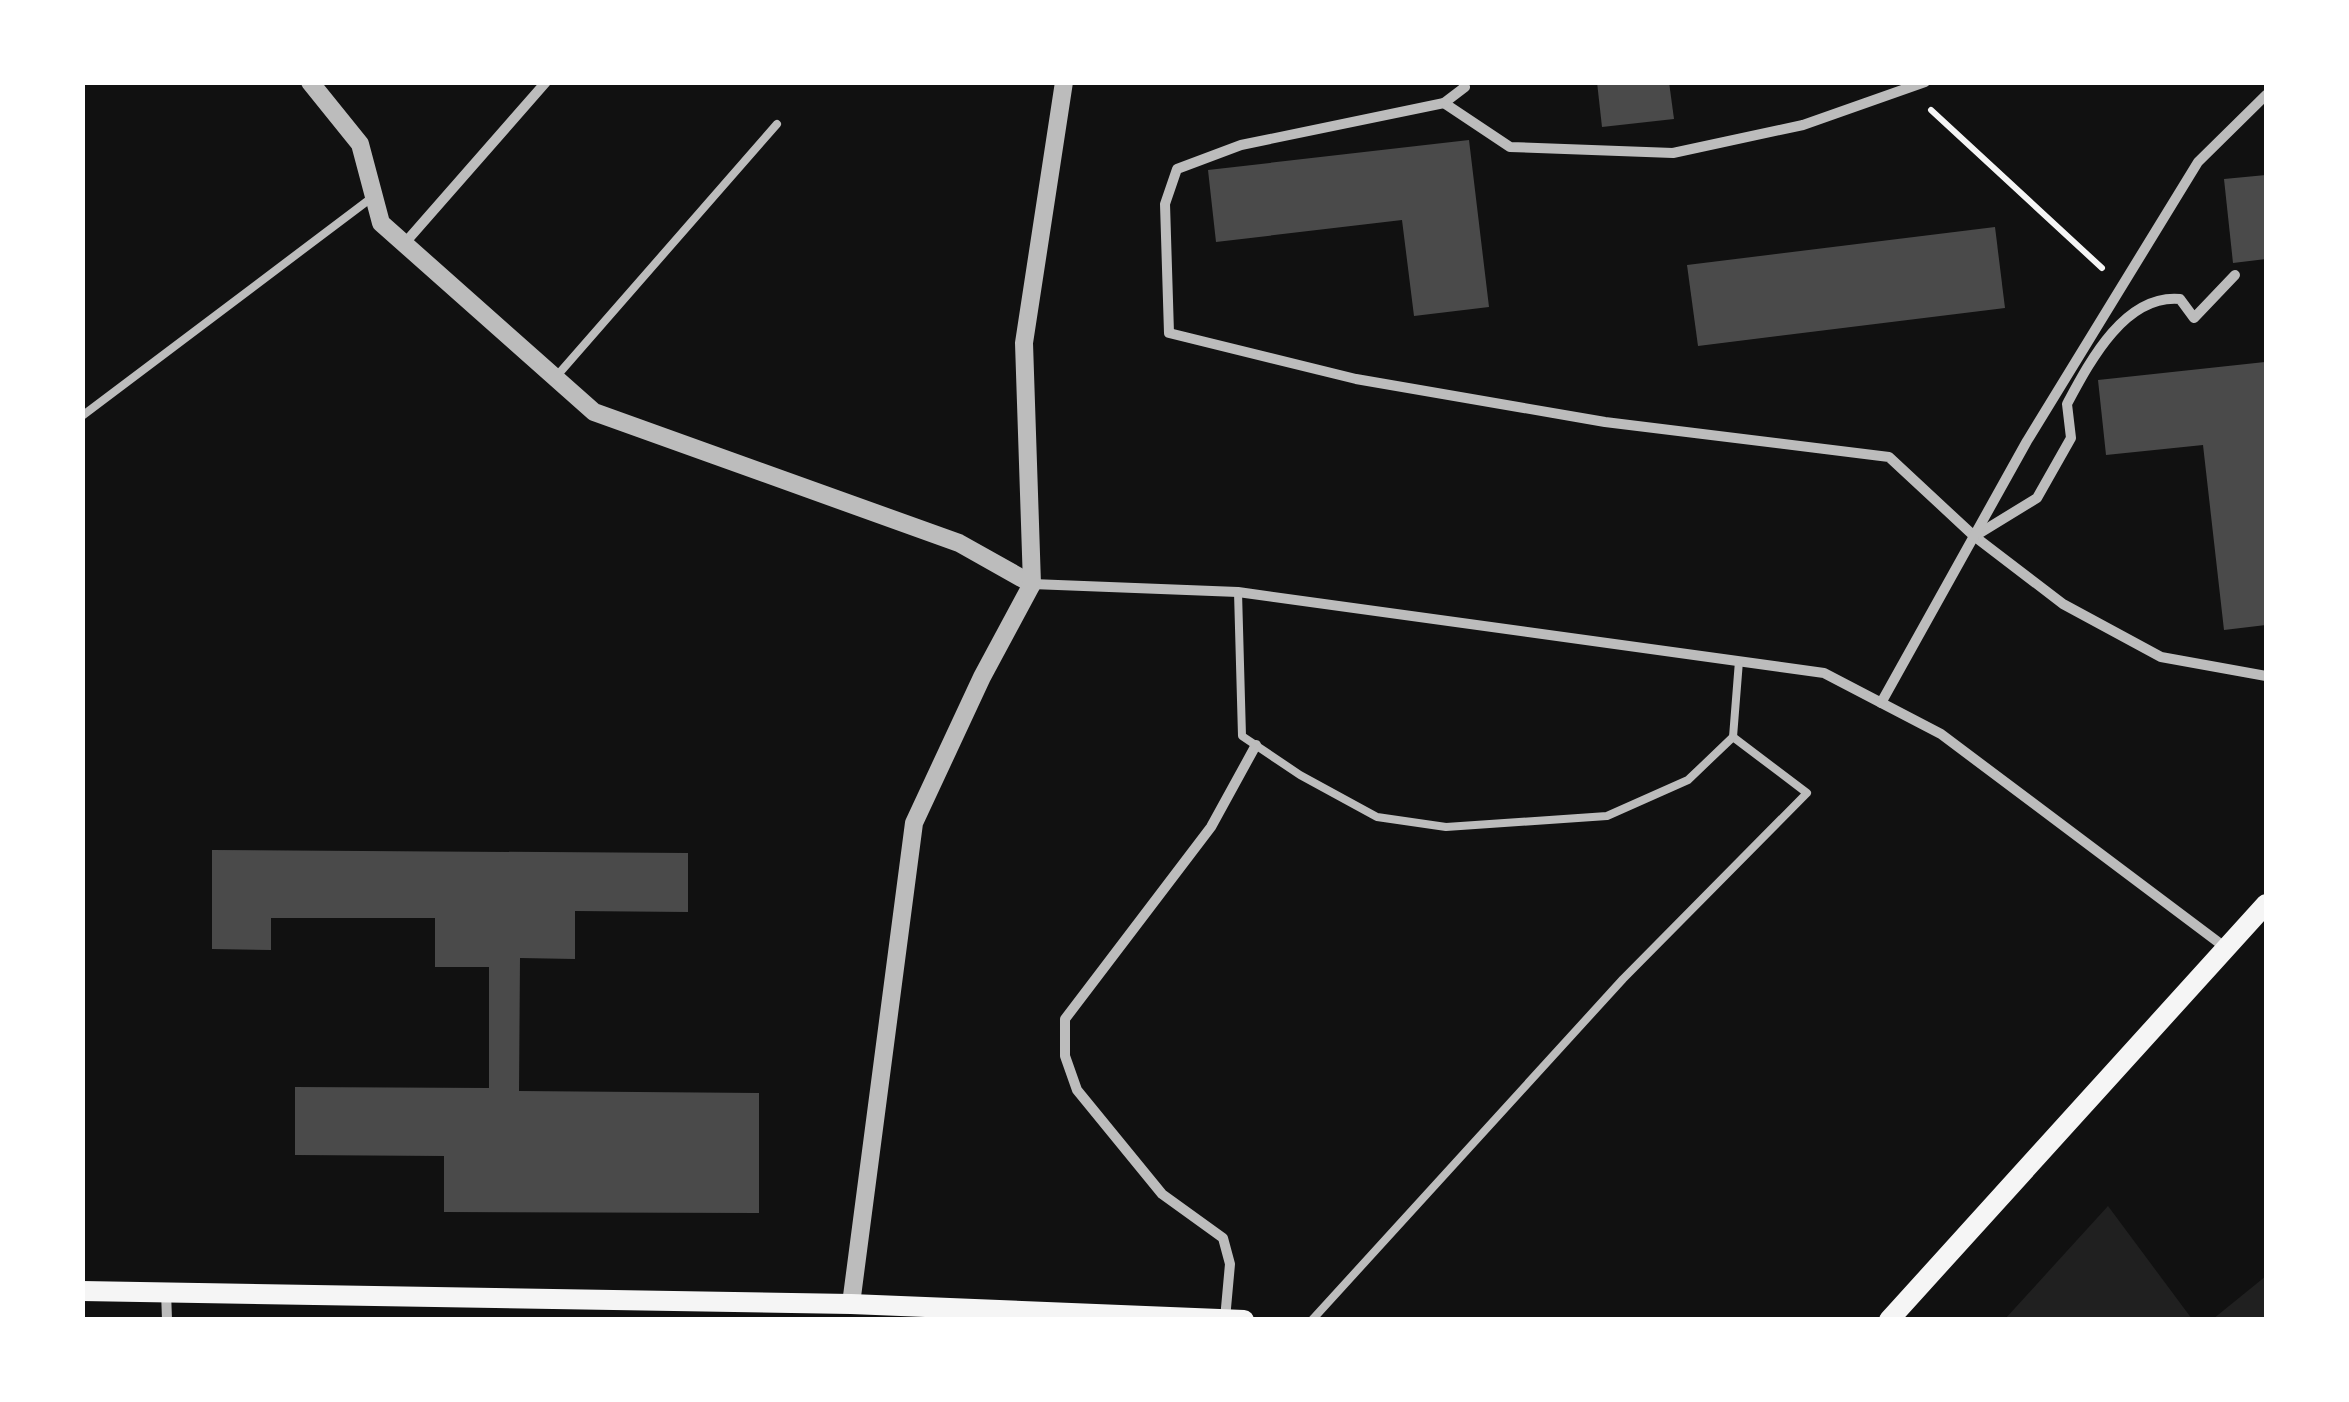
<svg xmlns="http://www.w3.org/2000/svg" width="2349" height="1402" font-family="Ubuntu,sans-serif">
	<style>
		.green { fill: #202020 }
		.building { fill: #4a4a4a }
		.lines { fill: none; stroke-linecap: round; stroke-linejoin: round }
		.path { stroke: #f5f5f5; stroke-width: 6 }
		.service { stroke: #bcbcbc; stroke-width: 8 }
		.minor { stroke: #bcbcbc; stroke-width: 10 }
		.tertiary { stroke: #bcbcbc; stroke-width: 18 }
		.secondary { stroke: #f5f5f5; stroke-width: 20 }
	</style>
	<rect width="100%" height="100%" fill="#111"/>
	<g class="green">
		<path d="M2108 1206 2192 1319H2005Z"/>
		<path d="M2266 1276V1319H2213Z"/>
	</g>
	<g class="building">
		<path d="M1597 82H1669L1674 119 1602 127Z"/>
		<path d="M1469 140 1489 307 1414 316 1402 220 1216 242 1208 170Z"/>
		<path d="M2266 175V259L2233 263 2224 179Z"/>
		<path d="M1995 227 2005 308 1698 346 1687 265Z"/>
		<path d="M2265 362 2266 625 2224 630 2203 445 2106 455 2098 380Z"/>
		<path d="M212 850 688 853V912L575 911V959L520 958 519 1091 759 1093V1213L444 1212V1156L295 1155V1087L489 1088V967H435V918H271V950L212 949Z"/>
	</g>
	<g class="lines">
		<path class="path" d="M1931 110 2102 268"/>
		<g class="service">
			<path d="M555 378 777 124"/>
			<path d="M82 416 374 196"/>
			<path d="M1238 592 1242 736 1300 775 1377 817 1446 827 1607 816 1688 780 1733 737 1807 793 1623 979 1312 1320"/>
			<path d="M1733 737 1739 661"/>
		</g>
		<g class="minor">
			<path d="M1463 82 1465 87 1444 103 1241 145 1177 169 1165 204 1169 333 1356 379 1605 422 1889 457 1974 536 2063 604 2161 657 2266 676"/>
			<path d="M1444 103 1510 147 1673 153 1803 125 1925 82"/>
			<path d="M404 244 546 82"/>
			<path d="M1975 536 2037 498 2071 438 2067 404C2090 361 2125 294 2180 299L2194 318 2235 275"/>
			<path d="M1032 584 1238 592 1824 673 1941 734 2226 948"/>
			<path d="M1881 703 2027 441 2198 162 2266 95"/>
			<path d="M166 1291 167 1320"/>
			<path d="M1225 1319 1230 1264 1223 1238 1162 1194 1077 1090 1065 1056V1019L1211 827 1256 745"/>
		</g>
		<g class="tertiary">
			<path d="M310 82 360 144 381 223 594 412 959 543 1032 584"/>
			<path d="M851 1304 914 823 982 677 1032 584 1024 343 1064 82"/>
		</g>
		<g class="secondary">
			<path d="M82 1291 851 1304 1244 1320"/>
			<path d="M1889 1320 2266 904"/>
		</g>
	</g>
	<rect width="2349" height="1402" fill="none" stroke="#ffffff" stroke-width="170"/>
</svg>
